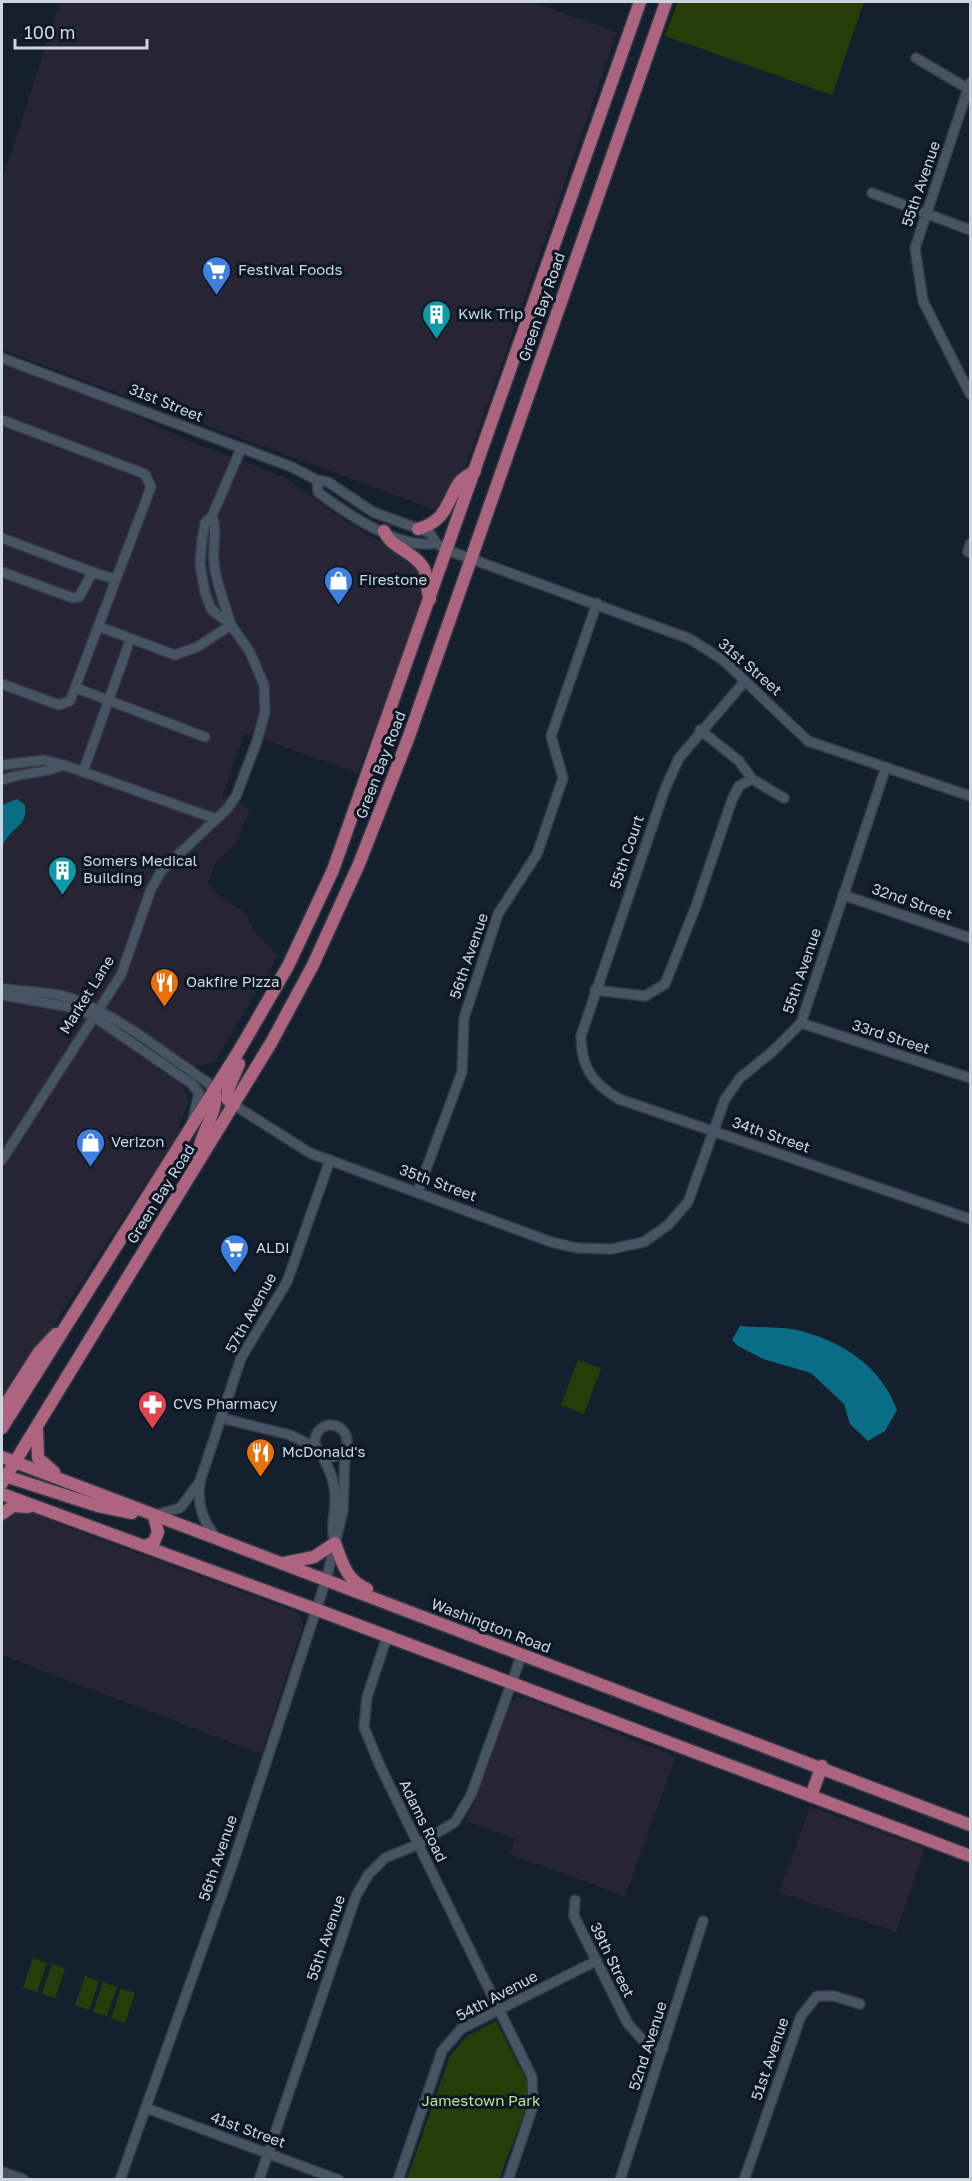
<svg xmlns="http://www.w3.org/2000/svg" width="972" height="2181" font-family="'Golos Text',sans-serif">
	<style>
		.commercial { fill: #272434 }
		.green { fill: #273d09 }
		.water { fill: #086d85 }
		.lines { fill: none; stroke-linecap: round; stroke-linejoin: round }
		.minor-casing { stroke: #333a46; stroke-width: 12 }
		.major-casing { stroke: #333a46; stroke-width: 15 }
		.minor { stroke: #475464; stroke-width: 9 }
		.major { stroke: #ac647f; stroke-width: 12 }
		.labels { text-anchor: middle; stroke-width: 6; stroke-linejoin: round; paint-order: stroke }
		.street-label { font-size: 15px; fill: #cdd5de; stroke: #0b1724 }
		.poi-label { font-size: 15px; fill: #cdd5de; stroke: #0b1724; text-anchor: start }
		.park-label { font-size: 15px; fill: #b9e490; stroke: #0b1724 }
	</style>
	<rect width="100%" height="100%" fill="#14202e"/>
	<g class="commercial">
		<path d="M60 2H532L617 32 449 515 2 350V181Z"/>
		<path d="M2 364 119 408 187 440 289 479 329 510 414 563 424 575 419 609 358 773 245 733 222 797 250 808 236 844 215 864 208 884 223 899 244 911 255 933 278 956 216 1060 211 1064 194 1066 183 1086 189 1100 179 1127 181 1129 2 1405Z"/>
		<path d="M16 1511 42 1514 59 1524 297 1612 303 1621 302 1628 261 1754 2 1655V1519Z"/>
		<path d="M516 1697 530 1699 676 1757 625 1896 510 1854 515 1839 466 1821 476 1799 509 1706Z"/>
		<path d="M810 1807 925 1848 896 1932 779 1892Z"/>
	</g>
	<g class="green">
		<path d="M678 2H864L832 95 665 36Z"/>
		<path d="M578 1360 601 1368 584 1414 561 1405Z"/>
		<path d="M33 1958 47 1963 37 1992 23 1988Z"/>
		<path d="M52 1964 65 1969 55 1998 42 1994Z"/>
		<path d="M85 1976 99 1981 89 2010 75 2005Z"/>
		<path d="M103 1982 117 1987 107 2016 93 2012Z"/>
		<path d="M121 1989 135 1993 125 2023 111 2018Z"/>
		<path d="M496 2021 526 2080 527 2106 499 2179H407L450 2056 467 2036Z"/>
	</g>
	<g class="water">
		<path d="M17 799 25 805C28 829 9 826 2 848V805Z"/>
		<path d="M740 1326C761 1328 785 1326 805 1332 847 1344 882 1369 897 1410L885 1431 868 1441 850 1424 844 1404 811 1373 763 1359 738 1346 732 1340Z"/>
	</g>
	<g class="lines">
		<defs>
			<g id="minor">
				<path d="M916 58 970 90"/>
				<path d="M970 83 915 248 923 301 970 394"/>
				<path d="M872 193 970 230"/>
				<path d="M2 358 292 467 317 480 328 482 373 512 430 533 436 543 447 550 690 639 723 660 808 741 970 796"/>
				<path d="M2 420 145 474 151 487 70 701 59 705 2 684"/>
				<path d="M317 480 318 492C345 513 402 551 436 543"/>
				<path d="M212 516C218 531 212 546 214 562 216 584 225 604 231 625"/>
				<path d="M2 538 95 573"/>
				<path d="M968 552 970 544"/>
				<path d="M2 572 73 598 79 597 91 575 95 573 115 579"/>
				<path d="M100 627 175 655 197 647 231 625"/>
				<path d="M745 681 679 758 665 789 581 1036C581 1067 592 1083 619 1099L970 1219"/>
				<path d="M76 688 205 737"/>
				<path d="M700 730 739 761 752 779 784 798"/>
				<path d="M2 765 44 760 64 765 216 819"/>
				<path d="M83 772 128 646"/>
				<path d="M2 780C22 772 44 774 64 765"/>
				<path d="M843 895 970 938"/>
				<path d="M2 988C24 993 48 990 70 998 120 1016 165 1054 208 1083L215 1092"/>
				<path d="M595 990 645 996 665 984 696 906 732 800 739 786 752 779"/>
				<path d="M2 995 75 1008 93 1016 192 1084 199 1093 193 1119"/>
				<path d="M801 1023 970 1078"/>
				<path d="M234 1105 310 1153 551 1242 577 1248 611 1249 644 1242 668 1225 688 1202 725 1099 740 1078 773 1051 801 1023 886 767"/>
				<path d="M2 1160 121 975 151 889 162 870 227 809 236 796 257 741 265 712 264 685 250 652 231 625 211 609 205 593 200 564 202 540 205 523 212 516 241 449"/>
				<path d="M418 1191 462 1072 464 1018 498 914 537 854 563 778 551 736 597 603"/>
				<path d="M221 1418 290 1435 315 1447"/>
				<circle cx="331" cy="1441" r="16"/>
				<path d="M321 1454C329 1468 336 1483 335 1500 335 1515 330 1528 335 1543"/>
				<path d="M155 1515 180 1508 199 1483"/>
				<path d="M217 1539C202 1519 197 1505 200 1481L241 1358 287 1282 330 1160"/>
				<path d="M387 1637 367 1697 364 1727 380 1766 532 2077 533 2106 508 2180"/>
				<path d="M575 1900 574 1916 628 2024 643 2040 663 2049"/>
				<path d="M146 2108 339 2180"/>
				<path d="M2 2172 23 2179"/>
				<path d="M120 2180 233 1863 326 1580 343 1511 345 1449"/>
				<path d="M259 2180 356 1896 368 1875 385 1858 419 1844 455 1822 471 1795 522 1654"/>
				<path d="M398 2180 442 2051 461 2029 596 1961"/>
				<path d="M620 2180 703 1921"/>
				<path d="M744 2180 801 2016 817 1996H834L860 2004"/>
			</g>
			<g id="major">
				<path d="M418 529C447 520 445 505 459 483 462 478 470 474 475 471"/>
				<path d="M384 531C391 548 413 551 423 567 429 576 425 588 430 599"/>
				<path d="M234 1105 227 1099 228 1090 239 1064"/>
				<path d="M199 1159C197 1134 218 1117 215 1092"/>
				<path d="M2 1410 39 1352 56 1334"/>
				<path d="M2 1428 240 1049 288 966 333 870 640 2"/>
				<path d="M37 1429 38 1458 54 1472"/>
				<path d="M2 1457 970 1825"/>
				<path d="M2 1475 98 1506 132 1513"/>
				<path d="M2 1483 271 1043 313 965 359 864 408 739 666 2"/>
				<path d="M2 1494 315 1609 970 1856"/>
				<path d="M2 1514 13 1506 28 1507"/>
				<path d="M145 1546 154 1542 158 1532 154 1516"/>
				<path d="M284 1563 314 1557 335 1543C342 1562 346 1580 367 1589"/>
				<path d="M811 1796 822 1766"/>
			</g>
		</defs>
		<use href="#minor" class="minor-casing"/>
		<use href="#major" class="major-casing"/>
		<use href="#minor" class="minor"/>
		<use href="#major" class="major"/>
	</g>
	<defs>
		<symbol id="supermarket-pin" viewBox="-11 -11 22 30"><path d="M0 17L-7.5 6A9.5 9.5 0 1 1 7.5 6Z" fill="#3f7fe0" stroke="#0b1724"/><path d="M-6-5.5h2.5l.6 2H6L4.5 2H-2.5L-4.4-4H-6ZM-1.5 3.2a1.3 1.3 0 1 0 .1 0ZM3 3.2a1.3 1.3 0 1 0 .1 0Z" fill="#fff"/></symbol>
		<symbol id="building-pin" viewBox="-11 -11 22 30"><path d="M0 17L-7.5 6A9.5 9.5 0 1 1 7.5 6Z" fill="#0f9aa8" stroke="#0b1724"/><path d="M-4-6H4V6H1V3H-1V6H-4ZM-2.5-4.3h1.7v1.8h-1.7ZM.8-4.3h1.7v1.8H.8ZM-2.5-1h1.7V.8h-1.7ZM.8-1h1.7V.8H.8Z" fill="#fff"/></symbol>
		<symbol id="shop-pin" viewBox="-11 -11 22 30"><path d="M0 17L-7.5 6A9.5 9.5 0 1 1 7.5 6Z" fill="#3f7fe0" stroke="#0b1724"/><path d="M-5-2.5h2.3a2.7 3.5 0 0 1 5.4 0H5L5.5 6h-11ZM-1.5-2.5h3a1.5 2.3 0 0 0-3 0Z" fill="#fff"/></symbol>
		<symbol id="restaurant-pin" viewBox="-11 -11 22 30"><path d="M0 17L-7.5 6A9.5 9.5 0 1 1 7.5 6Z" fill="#e8710a" stroke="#0b1724"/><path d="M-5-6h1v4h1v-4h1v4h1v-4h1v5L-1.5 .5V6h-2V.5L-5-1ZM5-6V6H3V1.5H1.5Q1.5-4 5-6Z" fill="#fff"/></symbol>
		<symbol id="pharmacy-pin" viewBox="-11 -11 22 30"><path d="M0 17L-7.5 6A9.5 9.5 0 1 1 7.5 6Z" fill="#e0444e" stroke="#0b1724"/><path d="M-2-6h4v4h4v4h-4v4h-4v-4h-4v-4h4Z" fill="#fff"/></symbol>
	</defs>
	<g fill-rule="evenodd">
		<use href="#supermarket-pin" x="200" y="254" width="33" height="45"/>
		<use href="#building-pin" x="420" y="298" width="33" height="45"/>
		<use href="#shop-pin" x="322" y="564" width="33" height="45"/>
		<use href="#building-pin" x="46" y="854" width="33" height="45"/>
		<use href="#restaurant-pin" x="148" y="966" width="33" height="45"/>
		<use href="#shop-pin" x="74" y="1126" width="33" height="45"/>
		<use href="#supermarket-pin" x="218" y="1232" width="33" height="45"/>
		<use href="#pharmacy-pin" x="136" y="1388" width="33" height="45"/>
		<use href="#restaurant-pin" x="244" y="1436" width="33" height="45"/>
	</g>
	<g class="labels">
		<g class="street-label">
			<text transform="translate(921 184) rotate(-71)" y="5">55th Avenue</text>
			<text transform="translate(542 307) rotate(-71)" y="5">Green Bay Road</text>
			<text transform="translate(166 403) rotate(22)" y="5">31st Street</text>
			<text transform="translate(750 667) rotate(41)" y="5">31st Street</text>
			<text transform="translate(381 765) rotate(-69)" y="5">Green Bay Road</text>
			<text transform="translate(627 852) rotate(-71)" y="5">55th Court</text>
			<text transform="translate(912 902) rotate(19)" y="5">32nd Street</text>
			<text transform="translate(469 956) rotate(-71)" y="5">56th Avenue</text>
			<text transform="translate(802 971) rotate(-71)" y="5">55th Avenue</text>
			<text transform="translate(87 995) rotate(-58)" y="5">Market Lane</text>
			<text transform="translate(891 1037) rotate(18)" y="5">33rd Street</text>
			<text transform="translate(771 1135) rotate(19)" y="5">34th Street</text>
			<text transform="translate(438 1183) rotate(20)" y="5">35th Street</text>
			<text transform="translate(161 1194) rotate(-58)" y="5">Green Bay Road</text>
			<text transform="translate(251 1313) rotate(-61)" y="5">57th Avenue</text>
			<text transform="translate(491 1626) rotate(21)" y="5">Washington Road</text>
			<text transform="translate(423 1821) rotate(64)" y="5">Adams Road</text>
			<text transform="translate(218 1858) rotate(-71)" y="5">56th Avenue</text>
			<text transform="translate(326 1938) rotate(-71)" y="5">55th Avenue</text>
			<text transform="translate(612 1960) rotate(64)" y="5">39th Street</text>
			<text transform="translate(497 1996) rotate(-28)" y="5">54th Avenue</text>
			<text transform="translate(648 2046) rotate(-72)" y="5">52nd Avenue</text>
			<text transform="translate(770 2059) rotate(-71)" y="5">51st Avenue</text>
			<text transform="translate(248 2130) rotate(20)" y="5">41st Street</text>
		</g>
		<g class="poi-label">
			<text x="238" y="275">Festival Foods</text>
			<text x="458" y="319">Kwik Trip</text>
			<text x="359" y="585">Firestone</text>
			<text x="83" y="866">Somers Medical<tspan x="83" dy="17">Building</tspan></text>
			<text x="186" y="987">Oakfire Pizza</text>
			<text x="111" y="1147">Verizon</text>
			<text x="256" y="1253">ALDI</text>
			<text x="173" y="1409">CVS Pharmacy</text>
			<text x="282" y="1457">McDonald's</text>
		</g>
		<g class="park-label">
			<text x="481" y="2106">Jamestown Park</text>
		</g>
	</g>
	<rect width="972" height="2181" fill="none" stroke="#cdd5de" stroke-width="6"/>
	<path d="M15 39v9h132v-9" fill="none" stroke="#cdd5de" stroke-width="3"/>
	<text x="24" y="39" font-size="18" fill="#cdd5de" stroke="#0b1724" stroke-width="4.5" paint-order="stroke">100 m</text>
</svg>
